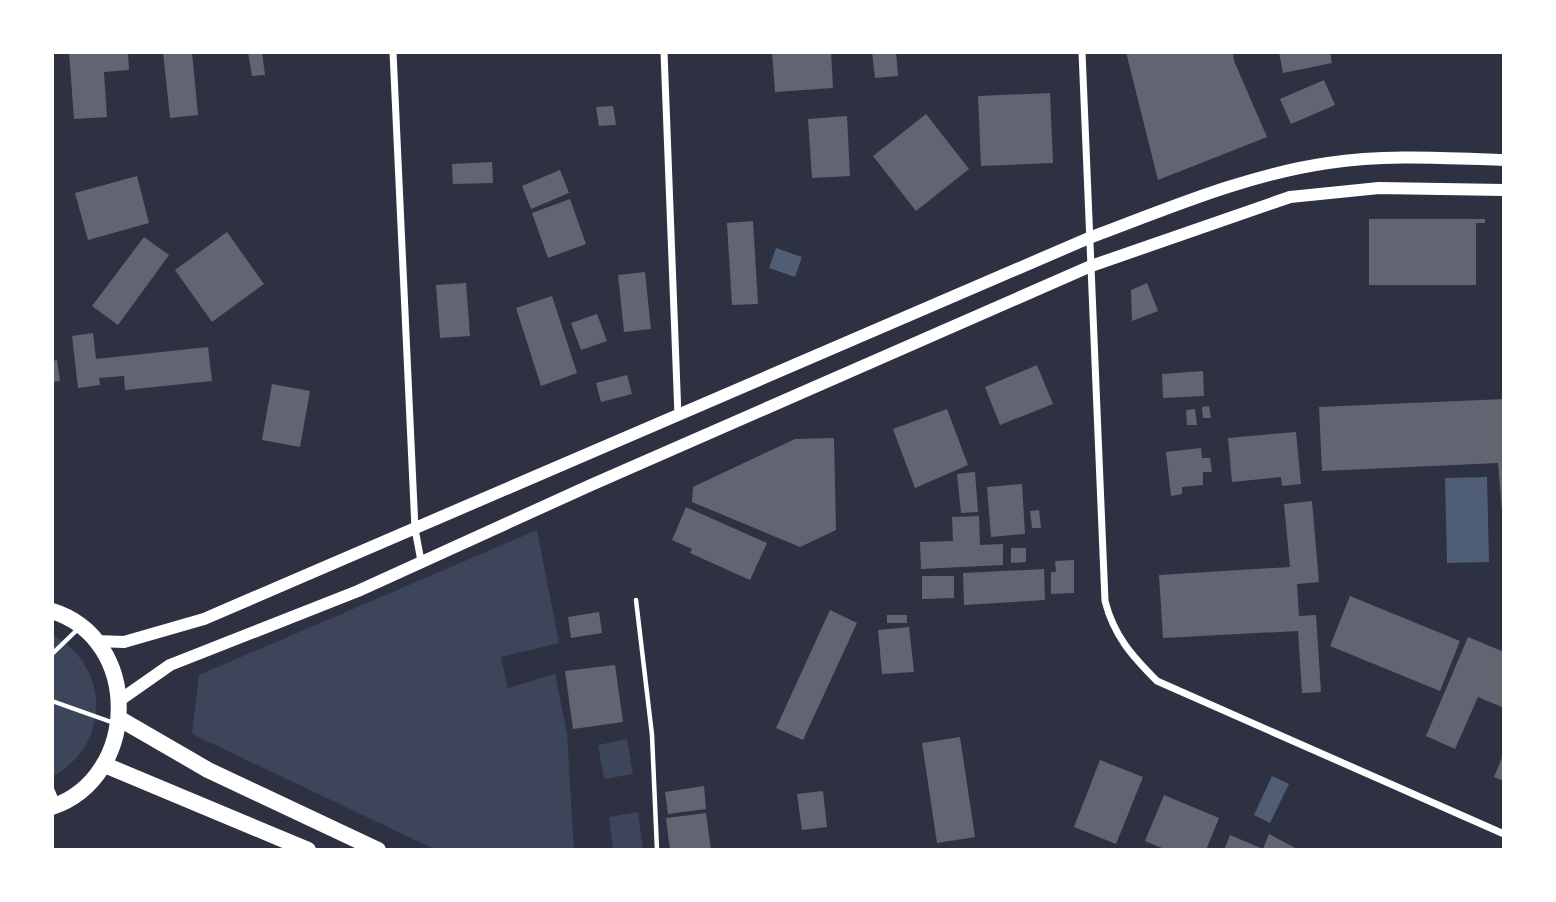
<svg xmlns="http://www.w3.org/2000/svg" width="1556" height="902" font-family="'IBM Plex Sans',sans-serif">
	<style>
		.green { fill: #3c4559 }
		.water { fill: #4f5d75 }
		.building { fill: #626471 }
		.lines { fill: none; stroke-linecap: round; stroke-linejoin: round }
		.service { stroke: #fff; stroke-width: 4.5 }
		.minor { stroke: #fff; stroke-width: 7 }
		.tertiary { stroke: #fff; stroke-width: 12 }
		.primary { stroke: #fff; stroke-width: 16 }
	</style>
	<rect width="100%" height="100%" fill="#2d3142"/>
	<g class="green">
		<path d="M537 530 559 643 501 657 508 688 555 674 567 734 574 849H434L192 734 199 675Z"/>
		<path d="M53 635C110 666 111 745 53 776Z"/>
		<path d="M627 739 633 774 604 779 598 745Z"/>
		<path d="M638 812 643 849H613L609 817Z"/>
	</g>
	<g class="water">
		<path d="M776 248 802 257 795 277 769 268Z"/>
		<path d="M1487 477 1489 562 1447 563 1445 478Z"/>
		<path d="M1272 776 1289 784 1270 823 1254 815Z"/>
	</g>
	<g class="building">
		<path d="M69 52H128L129 70 104 72 107 117 74 119Z"/>
		<path d="M163 52H192L198 115 170 118Z"/>
		<path d="M248 52H262L265 75 252 76Z"/>
		<path d="M772 52H831L833 88 775 92Z"/>
		<path d="M872 52H896L898 76 875 78Z"/>
		<path d="M1126 52H1233L1234 61 1267 137 1158 180Z"/>
		<path d="M1279 52H1330L1332 63 1283 73Z"/>
		<path d="M1324 80 1335 105 1291 124 1280 99Z"/>
		<path d="M1050 93 1053 163 981 166 978 96Z"/>
		<path d="M613 106 616 125 599 126 596 107Z"/>
		<path d="M926 114 969 169 916 211 873 156Z"/>
		<path d="M847 116 850 176 812 178 808 119Z"/>
		<path d="M492 162 493 183 453 184 452 164Z"/>
		<path d="M560 170 569 193 531 209 522 186Z"/>
		<path d="M137 176 149 223 88 240 75 193Z"/>
		<path d="M570 199 586 244 548 258 532 213Z"/>
		<path d="M1369 219H1485V223H1476V285H1369Z"/>
		<path d="M753 221 758 304 732 305 727 223Z"/>
		<path d="M227 232 264 284 212 322 175 270Z"/>
		<path d="M144 237 169 255 118 325 92 306Z"/>
		<path d="M645 272 651 329 624 332 618 275Z"/>
		<path d="M466 283 470 336 440 338 436 285Z"/>
		<path d="M1147 283 1158 311 1132 321 1131 290Z"/>
		<path d="M552 296 577 373 541 386 516 308Z"/>
		<path d="M597 314 607 341 581 350 571 323Z"/>
		<path d="M93 333 96 359 208 347 212 381 125 390 124 376 99 378 100 385 78 388 72 336Z"/>
		<path d="M57 360 60 381 52 382V361Z"/>
		<path d="M1037 365 1053 404 1000 425 985 387Z"/>
		<path d="M1203 371 1204 396 1163 398 1162 374Z"/>
		<path d="M627 375 632 394 601 402 596 383Z"/>
		<path d="M272 384 310 391 300 447 262 440Z"/>
		<path d="M1504 399V535L1498 463 1322 471 1319 407Z"/>
		<path d="M1209 406 1211 418H1203L1202 407Z"/>
		<path d="M947 409 968 465 915 488 893 429Z"/>
		<path d="M1195 409 1197 425H1187L1186 410Z"/>
		<path d="M1296 432 1301 484 1282 486 1281 477 1232 482 1228 438Z"/>
		<path d="M834 438 836 530 800 547 692 502 693 487 795 439Z"/>
		<path d="M1201 448 1202 458H1210L1212 472H1203V485L1182 487V494L1171 496 1166 452Z"/>
		<path d="M975 472 978 512 961 513 957 474Z"/>
		<path d="M1022 484 1025 534 991 537 987 487Z"/>
		<path d="M1312 501 1319 582 1297 584 1299 616 1316 615 1321 692 1302 693 1298 631 1163 638 1159 575 1290 567 1284 504Z"/>
		<path d="M686 507 767 543 750 580 690 553 692 549 672 540Z"/>
		<path d="M1039 510 1041 528H1032L1030 511Z"/>
		<path d="M979 516 980 545 1003 544V565L921 569 920 542 953 541 952 517Z"/>
		<path d="M1011 548H1026V562L1011 563Z"/>
		<path d="M1074 560V593L1051 594V572H1056L1055 561Z"/>
		<path d="M1044 569 1045 600 964 605 963 573Z"/>
		<path d="M922 576H954V598L922 599Z"/>
		<path d="M1350 596 1460 641 1440 691 1330 646Z"/>
		<path d="M830 610 857 623 803 740 776 728Z"/>
		<path d="M599 612 602 633 571 638 568 617Z"/>
		<rect x="887" y="615" width="20" height="8"/>
		<path d="M909 627 914 672 882 674 878 630Z"/>
		<path d="M1468 637 1504 652V708L1478 697 1455 749 1426 736Z"/>
		<path d="M615 665 623 722 573 729 565 671Z"/>
		<path d="M960 737 975 837 937 843 922 743Z"/>
		<path d="M1503 755H1504V781L1494 777Z"/>
		<path d="M1100 760 1143 777 1116 844 1074 827Z"/>
		<path d="M704 786 706 809 668 814 665 792Z"/>
		<path d="M823 791 827 827 802 830 797 794Z"/>
		<path d="M1164 795 1219 818 1206 850H1167L1145 841Z"/>
		<path d="M706 813 711 850H670L666 818Z"/>
		<path d="M1269 834 1299 850H1224L1230 835 1263 849Z"/>
	</g>
	<g class="lines">
		<g class="service">
			<path d="M636 600 652 735 657 850"/>
			<path d="M52 654 77 630"/>
			<path d="M52 701 114 723"/>
			<path d="M52 789 57 801"/>
		</g>
		<g class="minor">
			<path d="M393 52 415 529 421 561"/>
			<path d="M664 52 678 416"/>
			<path d="M1082 52 1105 601C1114 636 1132 656 1157 681L1504 834"/>
		</g>
		<g class="tertiary">
			<path d="M96 641 124 642 204 619 1089 238C1167 209 1245 175 1328 163 1386 154 1445 158 1504 160"/>
			<path d="M120 700 170 665 358 591 591 485 1091 266 1290 197 1379 188 1504 190"/>
		</g>
		<g class="primary">
			<path d="M52 611C142 639 140 777 52 807"/>
			<path d="M120 719 208 770 378 850"/>
			<path d="M105 765 308 850"/>
		</g>
	</g>
	<rect width="1556" height="902" fill="none" stroke="#ffffff" stroke-width="108"/>
</svg>
